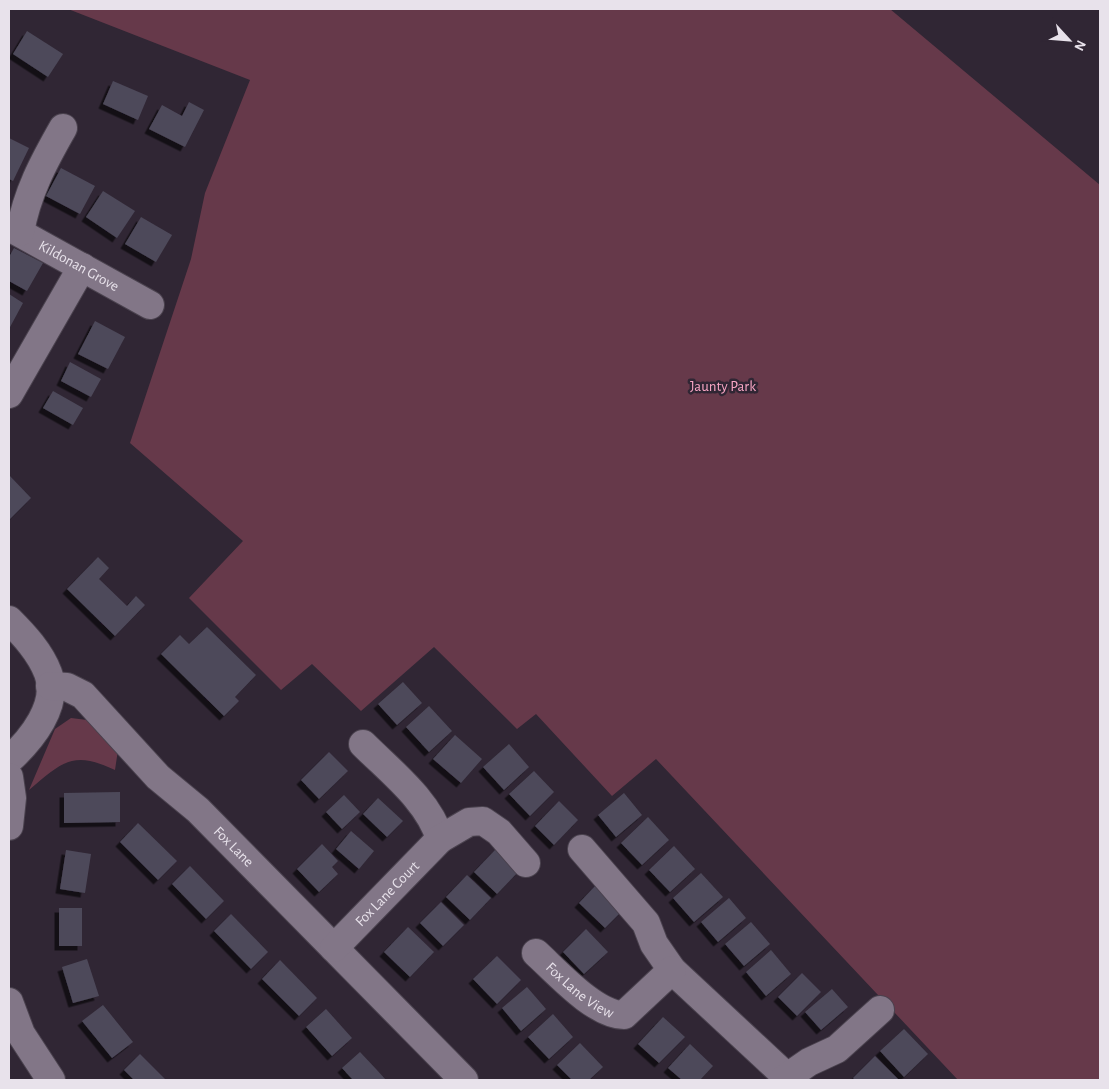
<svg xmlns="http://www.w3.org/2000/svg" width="1109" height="1089" font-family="'Alegreya Sans',sans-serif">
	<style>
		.green { fill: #66394a }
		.building { fill: #4d495a; filter: url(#shadow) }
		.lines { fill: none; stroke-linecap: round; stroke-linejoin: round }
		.minor-casing { stroke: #4a424e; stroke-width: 30 }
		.minor { stroke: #827687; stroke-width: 28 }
		.labels { text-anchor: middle; stroke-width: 5; stroke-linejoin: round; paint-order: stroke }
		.street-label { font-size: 15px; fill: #e8e2eb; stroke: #302634 }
		.park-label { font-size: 15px; fill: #f9a6c4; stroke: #302634 }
	</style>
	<defs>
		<filter id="shadow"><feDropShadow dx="-4.5" dy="4.5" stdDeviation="0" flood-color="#0009"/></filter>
	</defs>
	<rect width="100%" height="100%" fill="#302634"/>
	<g class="green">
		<path d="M68 9H890L1100 185V1080H958L656 759 612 796 536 714 517 729 434 647 361 711 312 664 281 690 189 598 243 541 130 443 191 259 205 193 250 80Z"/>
		<path d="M71 718 87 720 118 750 115 770C73 750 62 762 29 790L55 729Z"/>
	</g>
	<g class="building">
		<path d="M27 31 63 54 48 77 13 54Z"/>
		<path d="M113 81 148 96 138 120 103 104Z"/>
		<path d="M189 102 204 110 185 147 149 129 162 105 182 116Z"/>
		<path d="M9 138 29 148 13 181 9 179Z"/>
		<path d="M61 168 95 186 80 214 46 196Z"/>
		<path d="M103 191 135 211 117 238 86 217Z"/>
		<path d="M141 217 172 235 156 262 125 244Z"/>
		<path d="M14 248 43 263 27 291 9 281V257Z"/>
		<path d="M9 294 23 303 9 329Z"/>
		<path d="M95 321 125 337 108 369 78 354Z"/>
		<path d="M70 362 101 379 91 397 61 381Z"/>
		<path d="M53 391 83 408 73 425 43 408Z"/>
		<path d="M9 475 31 498 9 520Z"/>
		<path d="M98 557 109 568 99 579 127 606 136 596 145 605 115 636 67 589Z"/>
		<path d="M207 627 256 675 235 697 239 701 224 716 161 654 180 635 189 644Z"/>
		<path d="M403 682 422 703 397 725 378 704Z"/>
		<path d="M429 706 452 731 429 752 406 727Z"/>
		<path d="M455 735 482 759 461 783 433 759Z"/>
		<path d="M509 744 529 767 504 790 483 767Z"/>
		<path d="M329 752 348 771 319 799 301 780Z"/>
		<path d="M534 771 554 792 530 816 509 794Z"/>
		<path d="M120 792V822L64 823V793Z"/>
		<path d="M624 793 642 815 616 837 598 815Z"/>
		<path d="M344 795 360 812 342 829 326 812Z"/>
		<path d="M378 798 403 821 387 837 363 814Z"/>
		<path d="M559 801 578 820 554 845 535 826Z"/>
		<path d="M648 817 669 840 642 865 621 843Z"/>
		<path d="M138 823 177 861 158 880 120 842Z"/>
		<path d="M351 831 374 851 359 869 336 849Z"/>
		<path d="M322 844 338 861 332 867 338 874 319 892 297 869Z"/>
		<path d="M674 846 695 869 670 892 649 870Z"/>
		<path d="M496 849 519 871 497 894 474 872Z"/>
		<path d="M66 850 91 854 85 893 60 889Z"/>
		<path d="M190 866 224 901 206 919 172 884Z"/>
		<path d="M701 873 723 897 694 922 673 898Z"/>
		<path d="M467 875 491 898 470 920 446 897Z"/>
		<path d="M596 885 623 910 605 928 579 903Z"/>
		<path d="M729 898 746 918 718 942 701 922Z"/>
		<path d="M441 902 464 925 443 946 420 923Z"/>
		<rect x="59" y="908" width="23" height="38"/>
		<path d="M231 914 268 952 251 969 214 931Z"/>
		<path d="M751 922 770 944 744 966 725 944Z"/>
		<path d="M408 927 434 952 410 977 384 952Z"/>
		<path d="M586 929 608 952 584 974 563 952Z"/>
		<path d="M771 950 791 974 766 996 746 972Z"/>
		<path d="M497 956 521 980 497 1004 473 979Z"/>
		<path d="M87 959 99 996 73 1003 62 967Z"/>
		<path d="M280 960 317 998 299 1016 262 979Z"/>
		<path d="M802 973 821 992 797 1016 778 997Z"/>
		<path d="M527 987 546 1009 521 1031 502 1008Z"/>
		<path d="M832 989 848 1007 821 1030 805 1012Z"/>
		<path d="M103 1005 133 1042 112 1058 82 1021Z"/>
		<path d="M326 1009 352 1038 332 1056 306 1027Z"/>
		<path d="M553 1014 573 1037 549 1059 528 1037Z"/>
		<path d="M663 1017 685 1037 659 1063 638 1044Z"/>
		<path d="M904 1029 928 1054 904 1077 880 1051Z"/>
		<path d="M580 1043 603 1067 589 1080H572L557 1065Z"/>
		<path d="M690 1044 713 1066 700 1080H682L668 1068Z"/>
		<path d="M360 1052 376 1069 386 1080H353L342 1068Z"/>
		<path d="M140 1054 166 1080H134L124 1070Z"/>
		<path d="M875 1056 899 1080H855L853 1078Z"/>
	</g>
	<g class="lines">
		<defs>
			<g id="minor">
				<path id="s1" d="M9 227 150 305"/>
				<path d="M20 232C27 193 43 163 63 128"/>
				<path d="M9 394 82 267"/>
				<path d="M9 620C24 635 40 652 48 673 60 705 31 740 9 760"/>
				<path id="s2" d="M50 686 67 687 83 695 158 777 198 810 464 1080"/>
				<path d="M363 744C391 772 429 801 440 839"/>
				<path d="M9 777 12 798 9 826"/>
				<path d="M582 849 646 923 654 944 672 970 787 1077"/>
				<path id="s3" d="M334 948 440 839 469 822 483 821 499 832 526 863"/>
				<path id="s4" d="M536 953C557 972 595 1015 624 1015L672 970"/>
				<path d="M9 1002 21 1034 51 1080"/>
				<path d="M783 1080 809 1062 837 1049 880 1010"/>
			</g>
		</defs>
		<use href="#minor" class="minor-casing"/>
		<use href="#minor" class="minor"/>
	</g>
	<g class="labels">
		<g class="street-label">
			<text dy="5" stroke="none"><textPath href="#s1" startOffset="80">Kildonan Grove</textPath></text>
			<text dy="5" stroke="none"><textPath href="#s2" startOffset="249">Fox Lane</textPath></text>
			<text dy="5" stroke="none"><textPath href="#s3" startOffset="76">Fox Lane Court</textPath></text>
			<text dy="5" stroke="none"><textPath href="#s4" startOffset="58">Fox Lane View</textPath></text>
		</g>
		<g class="park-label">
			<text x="723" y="391">Jaunty Park</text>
		</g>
	</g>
	<rect width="1109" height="1089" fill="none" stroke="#e8e2eb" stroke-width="20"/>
	<g transform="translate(1069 40) rotate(116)" stroke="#302634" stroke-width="4" paint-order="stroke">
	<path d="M0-4L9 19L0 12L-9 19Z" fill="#e8e2eb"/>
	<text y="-8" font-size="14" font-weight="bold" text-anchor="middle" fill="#e8e2eb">N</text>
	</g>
</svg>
